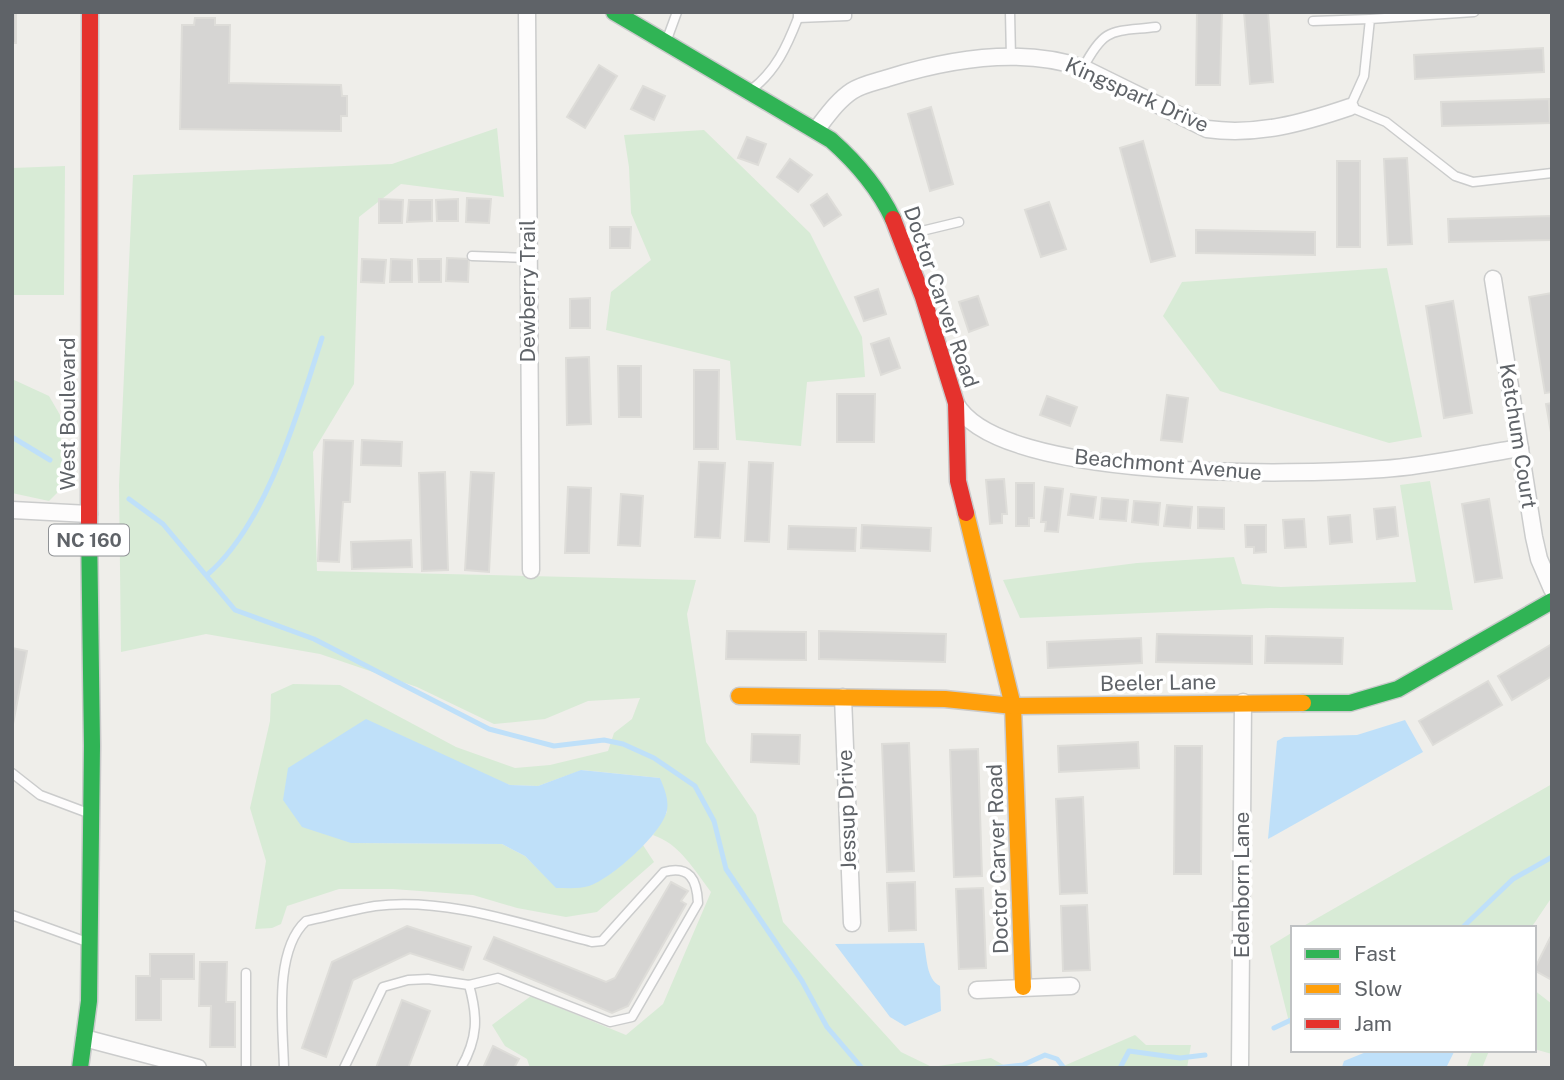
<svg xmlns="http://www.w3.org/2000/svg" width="1564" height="1080" font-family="'Public Sans',sans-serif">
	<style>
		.green { fill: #d8ebd6 }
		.water { fill: #bfe0f9 }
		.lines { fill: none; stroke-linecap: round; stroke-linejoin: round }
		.stream { stroke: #bfe0f9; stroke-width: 5 }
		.building { fill: #d6d5d3; stroke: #deddd9; stroke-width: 2 }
		.lane-casing { stroke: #cbcccc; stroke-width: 11 }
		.street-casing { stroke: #cbcccc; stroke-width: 19 }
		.fast-casing { stroke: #cacacb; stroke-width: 19 }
		.slow-casing { stroke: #cacacb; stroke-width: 19 }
		.jam-casing { stroke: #cacacb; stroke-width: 19 }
		.lane { stroke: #fdfcfc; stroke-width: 8 }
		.street { stroke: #fdfcfc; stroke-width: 16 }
		.fast { stroke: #30b455; stroke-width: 16 }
		.slow { stroke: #ff9f0a; stroke-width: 16 }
		.jam { stroke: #e5322d; stroke-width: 16 }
		.labels { text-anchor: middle; stroke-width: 7; stroke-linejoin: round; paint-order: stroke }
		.shield { fill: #fff; stroke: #8f9295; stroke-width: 2 }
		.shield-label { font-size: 19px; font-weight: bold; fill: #5f6368 }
		.street-label { font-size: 21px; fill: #5f6368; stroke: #fff }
	</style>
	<rect width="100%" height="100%" fill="#efeeea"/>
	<g class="green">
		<path d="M497 128 504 197 401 184 359 217 354 384 313 452 317 571 696 580 687 614 706 742 756 815 783 922 901 1052 932 1067 991 1058 1009 1068H530L527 1059 505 1046 492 1025 531 996 626 1035 663 1004 711 892C694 870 680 844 653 835L667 812 660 778 582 770 538 786 510 785 486 776 351 843 502 844 525 856 557 888C603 885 610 876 643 845L654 862 597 912 566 917 517 908 473 895 393 889H339L287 906 281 924 272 928 255 929 266 861 250 808 270 721 271 694 293 684 340 685 456 747 515 768 550 765 608 751 614 733 632 719 640 698 588 701 545 719 494 724 417 687 320 654 206 634 121 652 119 485 133 175 392 164Z"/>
		<path d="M704 130 810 233 862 337 865 377 807 382 801 446 736 440 730 361 606 330 611 292 651 260 631 213 629 167 624 135Z"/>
		<path d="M65 166 64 295H12V168Z"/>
		<path d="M1387 268 1422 437 1389 443 1220 391 1163 316 1182 282Z"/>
		<path d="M12 379 49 396 60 415 63 487 49 501 12 493Z"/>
		<path d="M1430 481 1453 610 1270 608 1020 618 1003 580 1137 563 1234 557 1242 584 1281 587 1416 582 1400 485Z"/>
		<path d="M1552 784V897L1531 928H1300Z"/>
		<path d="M1293 932V1034H1292L1270 946Z"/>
		<path d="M1534 990 1552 1004V1054L1534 1049Z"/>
		<path d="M1135 1035 1146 1045H1191L1187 1068H1059Z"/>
		<path d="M1473 1050H1499L1489 1051 1482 1068H1466Z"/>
	</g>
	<g class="water">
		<path d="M366 719 510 785 538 786 581 770 660 778C664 788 669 799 667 810 663 833 611 879 589 886 580 889 567 888 556 888L525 856 502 844 351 843 302 827 283 800 288 768Z"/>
		<path d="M1405 720 1423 752 1268 839 1277 741 1284 737 1357 735Z"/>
		<path d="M924 943C927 957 926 979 940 986L941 1011 905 1026 890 1017 835 944Z"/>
		<path d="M1371 1050H1455L1446 1068 1342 1067 1344 1061Z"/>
	</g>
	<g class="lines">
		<g class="stream">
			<path d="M12 437 50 460"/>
			<path d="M129 499 163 524 235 610 314 639 489 729 554 746 604 740 623 744 654 758 695 786 714 821 726 869 802 981 827 1027 862 1068"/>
			<path d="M207 575C267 524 298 412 322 338"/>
			<path d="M1462 928 1513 879 1552 857"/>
			<path d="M1274 1028 1293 1019"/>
			<path d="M996 1068 1023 1065 1045 1055 1057 1059 1064 1068"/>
			<path d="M1120 1068 1129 1051 1180 1058 1205 1055"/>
		</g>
	</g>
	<g class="building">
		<rect x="12" y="12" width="4" height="31"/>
		<path d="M1197 12H1222L1220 85H1196Z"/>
		<path d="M1244 12H1268L1273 82 1250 84Z"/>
		<path d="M195 18H215V25H230L229 83 341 85 342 96H347V116H341V131L180 129 182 25H194Z"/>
		<path d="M1543 48 1544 72 1415 79 1414 55Z"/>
		<path d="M599 65 617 76 585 128 567 117Z"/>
		<path d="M643 86 665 96 654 120 631 109Z"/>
		<path d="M1549 99 1550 123 1442 126 1441 102Z"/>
		<path d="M931 107 953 184 930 191 908 114Z"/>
		<path d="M747 137 766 144 758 165 738 158Z"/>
		<path d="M1143 141 1175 256 1151 262 1120 148Z"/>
		<path d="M1407 158 1412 244 1388 245 1384 159Z"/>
		<path d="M790 159 812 175 798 192 777 177Z"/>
		<rect x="1337" y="161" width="23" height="86"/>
		<path d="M827 194 841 215 824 226 811 205Z"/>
		<path d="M467 198 491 199 489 223 466 222Z"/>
		<path d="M379 199 403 200 402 223H379Z"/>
		<path d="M458 199V221H437L436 200Z"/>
		<path d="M409 200H432V221L407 222Z"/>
		<path d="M1049 202 1066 249 1041 257 1025 210Z"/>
		<path d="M1552 216V240L1449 242 1448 219Z"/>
		<path d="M610 227H631L630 248H610Z"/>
		<path d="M1196 230 1315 232V255L1196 253Z"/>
		<path d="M447 258 469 259 468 282 446 281Z"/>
		<path d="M362 259 386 260 384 283 361 282Z"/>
		<path d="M391 259 412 260V282H390Z"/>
		<path d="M418 259H441V282H419Z"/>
		<path d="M878 289 886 314 864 321 855 297Z"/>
		<path d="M1552 293V392L1545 393 1529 297Z"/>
		<path d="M978 296 988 325 969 332 959 302Z"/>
		<path d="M590 298V328H570V299Z"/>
		<path d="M1453 301 1472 413 1444 418 1426 306Z"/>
		<path d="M889 338 900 368 881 375 871 344Z"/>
		<path d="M589 357 591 424 567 425 566 358Z"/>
		<path d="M618 366H641V417H619Z"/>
		<path d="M694 370H719L718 449H694Z"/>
		<path d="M837 394H875L874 442H837Z"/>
		<path d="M1167 395 1188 398 1182 442 1161 440Z"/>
		<path d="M1047 396 1077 407 1070 426 1040 415Z"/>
		<path d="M1552 403V438L1546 404Z"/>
		<path d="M324 440 353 441 350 502H343L339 562 318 561Z"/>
		<path d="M362 440 402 442 401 466 361 465Z"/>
		<path d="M699 462 725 463 720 538 695 537Z"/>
		<path d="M749 462 773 463 769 542 745 541Z"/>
		<path d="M445 472 448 570 422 571 419 473Z"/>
		<path d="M471 472 494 473 489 572 465 570Z"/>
		<path d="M1004 479 1007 514H1002V523L990 524 986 480Z"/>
		<path d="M1016 483H1034V518H1029V526H1016Z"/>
		<path d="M568 487 591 488 589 553H565Z"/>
		<path d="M1045 487 1063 489 1058 532 1045 531 1046 522H1041Z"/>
		<path d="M621 494 643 496 640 546 618 545Z"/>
		<path d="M1071 494 1096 497 1093 518 1068 515Z"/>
		<path d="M1102 498 1128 500 1126 521 1100 519Z"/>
		<path d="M1489 499 1502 578 1475 582 1462 504Z"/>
		<path d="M1134 501 1160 503 1158 525 1132 522Z"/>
		<path d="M1167 505 1192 507 1190 528 1164 526Z"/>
		<path d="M1198 507 1224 508V529L1198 528Z"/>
		<path d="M1395 507 1398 536 1377 539 1374 509Z"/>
		<path d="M1350 515 1352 542 1330 544 1328 517Z"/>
		<path d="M1304 519 1306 547 1285 548 1283 520Z"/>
		<path d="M862 525 931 528 930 551 861 548Z"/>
		<path d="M1245 525H1266V552L1254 553V547H1246Z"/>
		<path d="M789 526 856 528 855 551 788 549Z"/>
		<path d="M411 540 412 567 352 569 351 542Z"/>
		<path d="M727 631 806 632V660L726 659Z"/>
		<path d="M819 631 946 634 945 662 819 659Z"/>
		<path d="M1157 634 1252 636V664L1156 662Z"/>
		<path d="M1266 636 1343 638 1342 664 1265 663Z"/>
		<path d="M1141 638 1142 663 1048 668 1047 642Z"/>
		<path d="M1552 644V676L1512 700 1498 676Z"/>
		<path d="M12 648 27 651 13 724H12Z"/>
		<path d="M1488 681 1502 705 1433 745 1419 721Z"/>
		<path d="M752 734 800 735 799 764 751 762Z"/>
		<path d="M1138 742 1139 768 1059 772 1058 746Z"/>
		<path d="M909 743 914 871 887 872 882 744Z"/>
		<path d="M1175 746H1202L1201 874H1174Z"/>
		<path d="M978 749 982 876 954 877 950 750Z"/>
		<path d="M1083 797 1087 893 1060 894 1056 799Z"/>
		<path d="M671 882 688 891 681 901 686 904 628 1006 612 1013 484 959 494 937 606 982 615 978Z"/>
		<path d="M915 882 916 930 889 931 887 883Z"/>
		<path d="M983 888 986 968 959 969 956 889Z"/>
		<path d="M1087 905 1090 970 1063 971 1061 906Z"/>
		<path d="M407 926 471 947 463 970 410 953 353 980 326 1057 302 1048 332 962Z"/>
		<path d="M1552 934V980L1534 970Z"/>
		<path d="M150 954H194V979H161V1020H136V976H150Z"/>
		<path d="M200 962H227L226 1002H235V1047H210L211 1006H199Z"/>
		<path d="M402 1000 430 1011 408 1068H376Z"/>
		<path d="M493 1046 519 1059 514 1068H483Z"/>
	</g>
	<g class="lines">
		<defs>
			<g id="lane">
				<path d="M798 12V18L847 16V12"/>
				<path d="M1010 12 1011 58"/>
				<path d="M1474 12 1370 19 1364 76 1350 107 1386 122 1455 176 1473 182 1552 173"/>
				<path d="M1313 21 1370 19"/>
				<path d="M666 42 677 12"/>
				<path d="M1083 68C1105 26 1112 32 1156 27"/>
				<path d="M751 90C776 71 787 46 798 18"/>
				<path d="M901 236 959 222"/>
				<path d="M472 256 528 258"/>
				<path d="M12 773 40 795 88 813"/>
				<path d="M12 915 87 942"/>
				<path d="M246 973V1068"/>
				<path d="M284 1068C283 1026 273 951 306 921 329 916 352 910 375 906 447 897 524 925 592 942L602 941 664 872C690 865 697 880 698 903L632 1017 610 1022 498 978 469 985 428 979 408 980 383 987 344 1068"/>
				<path d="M461 1068C478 1038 478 1017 469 985"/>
			</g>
			<g id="street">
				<path d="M527 12 531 570"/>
				<path d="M816 130C827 116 838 100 852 91 863 84 876 82 888 78 949 59 1022 47 1083 68L1207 129C1257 136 1303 123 1350 107"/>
				<path d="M1493 279 1534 537 1539 559 1552 589"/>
				<path d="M956 404C1000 482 1299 475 1383 469 1428 466 1475 455 1520 448"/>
				<path d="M12 510 89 514"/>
				<path d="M843 697 852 923"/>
				<path d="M977 990 1071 986"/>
				<path d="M84 1038 198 1068"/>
				<path d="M1240 1068 1243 702"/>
			</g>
			<g id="fast">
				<path d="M614 12 831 140C857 163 878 187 893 219"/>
				<path d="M1303 703H1350L1398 689 1552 601"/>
				<path d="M80 1068 89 1001 92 746 89 527"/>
			</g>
			<g id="slow">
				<path d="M966 513 1013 706 1023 987"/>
				<path d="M739 696 945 699 1013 706 1303 703"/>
			</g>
			<g id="jam">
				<path d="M893 219 923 297 956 403 958 481 966 513"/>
				<path d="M89 527 90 12"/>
			</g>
		</defs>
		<use href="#lane" class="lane-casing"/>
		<use href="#street" class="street-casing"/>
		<use href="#fast" class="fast-casing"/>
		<use href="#slow" class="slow-casing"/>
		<use href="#jam" class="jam-casing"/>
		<use href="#lane" class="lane"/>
		<use href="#street" class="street"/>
		<use href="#fast" class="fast"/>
		<use href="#slow" class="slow"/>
		<use href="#jam" class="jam"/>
	</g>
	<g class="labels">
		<rect class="shield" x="49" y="524.5" width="80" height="31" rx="5"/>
		<g class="shield-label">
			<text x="89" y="547">NC 160</text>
		</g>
		<g class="street-label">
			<text transform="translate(1137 95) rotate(24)" y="7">Kingspark Drive</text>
			<text transform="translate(528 291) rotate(-90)" y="7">Dewberry Trail</text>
			<text transform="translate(941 297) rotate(71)" y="7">Doctor Carver Road</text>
			<text transform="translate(68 414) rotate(-90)" y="7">West Boulevard</text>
			<text transform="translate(1518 436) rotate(81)" y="7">Ketchum Court</text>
			<text transform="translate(1168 465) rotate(5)" y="7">Beachmont Avenue</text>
			<text transform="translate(1158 683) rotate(-1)" y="7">Beeler Lane</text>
			<text transform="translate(847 810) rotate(-92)" y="7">Jessup Drive</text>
			<text transform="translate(998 859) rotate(-92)" y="7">Doctor Carver Road</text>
			<text transform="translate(1242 885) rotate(-90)" y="7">Edenborn Lane</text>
		</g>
	</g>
	<rect width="1564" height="1080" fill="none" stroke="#5f6368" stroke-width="28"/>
	<rect x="1291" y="926" width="245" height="126" fill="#ffffff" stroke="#bfc1c3" stroke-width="2"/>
	<rect x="1305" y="949" width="35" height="10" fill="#30b455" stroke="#bfc1c3" stroke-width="2"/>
	<text x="1354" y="961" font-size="21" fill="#5f6368">Fast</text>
	<rect x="1305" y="984" width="35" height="10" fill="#ff9f0a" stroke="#bfc1c3" stroke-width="2"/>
	<text x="1354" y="996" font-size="21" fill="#5f6368">Slow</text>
	<rect x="1305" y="1019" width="35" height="10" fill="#e5322d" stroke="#bfc1c3" stroke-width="2"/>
	<text x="1354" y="1031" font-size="21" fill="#5f6368">Jam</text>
</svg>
